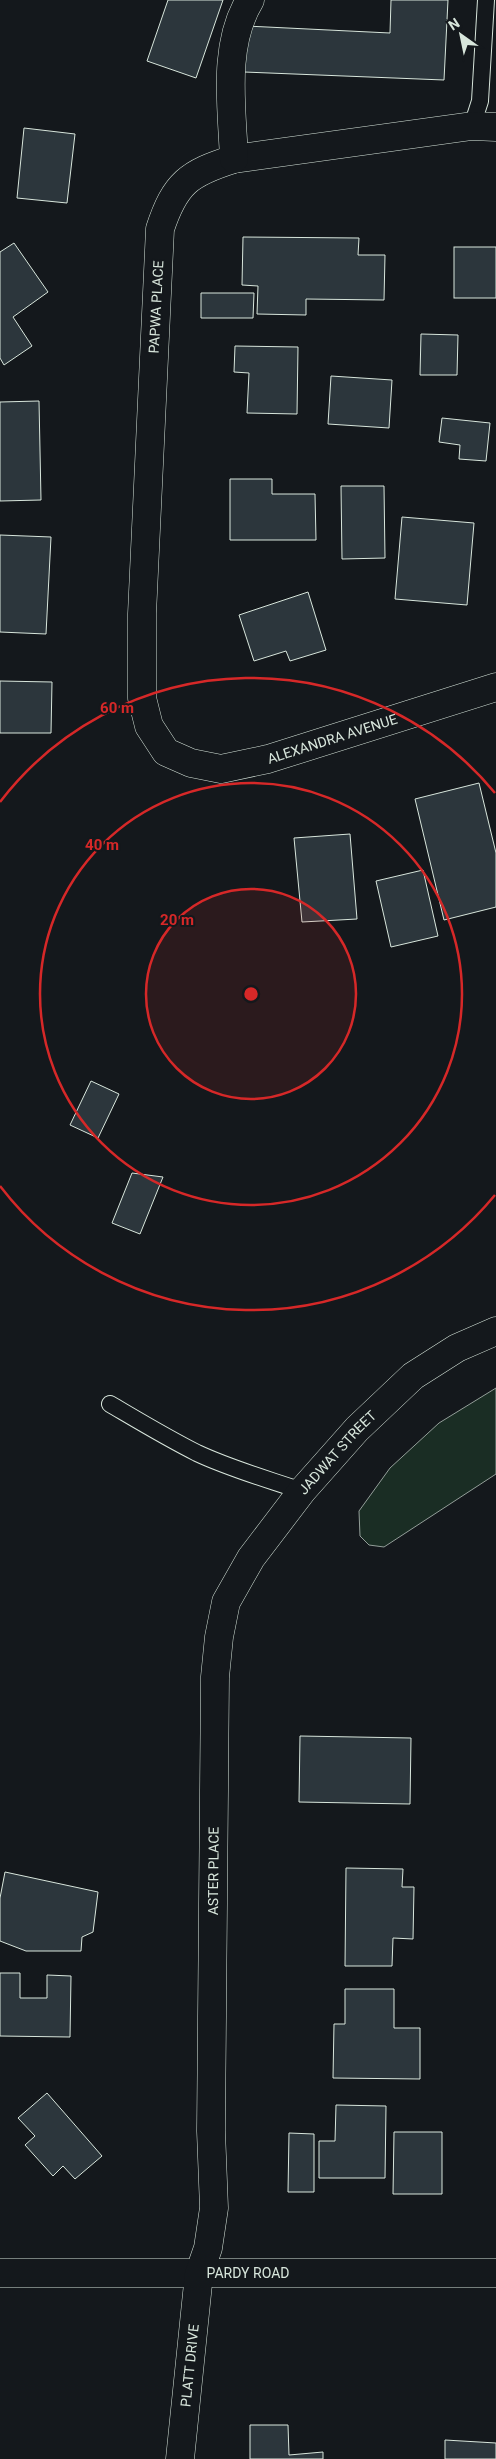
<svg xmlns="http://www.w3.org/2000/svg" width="496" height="2459" font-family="Roboto,sans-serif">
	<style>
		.green { fill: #1a2d24; stroke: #939e99 }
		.building { fill: #2c363c; stroke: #d8e6dc }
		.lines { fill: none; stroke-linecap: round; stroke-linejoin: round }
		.lane-casing { stroke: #d8e6dc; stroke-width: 18 }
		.street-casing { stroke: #d8e6dc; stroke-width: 29 }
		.secondary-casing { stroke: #d8e6dc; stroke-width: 29 }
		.lane { stroke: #14181c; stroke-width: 16 }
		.street { stroke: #14181c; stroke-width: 28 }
		.secondary { stroke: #14181c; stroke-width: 28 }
		.ring { fill: none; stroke: #d62828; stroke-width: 2.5 }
		.labels { text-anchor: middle; stroke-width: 4; stroke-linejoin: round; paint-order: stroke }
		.street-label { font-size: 14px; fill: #d8e6dc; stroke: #14181c }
		.centre { fill: #d62828; stroke: #14181c; stroke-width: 2.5 }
		.ring-label { font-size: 15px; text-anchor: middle; font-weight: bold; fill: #d62828; stroke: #14181c; stroke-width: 4; stroke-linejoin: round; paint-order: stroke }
	</style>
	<rect width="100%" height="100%" fill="#14181c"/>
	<path class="green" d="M496 1388V1474L384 1547 369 1545 360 1536 359 1511 390 1468 439 1423Z"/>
	<g class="building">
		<path d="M168 0H223L196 78 147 61Z"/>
		<path d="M391 0H448L444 80 244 72 246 26 390 33Z"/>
		<path d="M24 128 75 134 67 203 17 198Z"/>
		<path d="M243 237 359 238 358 255H385L384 300 306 299V315L257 314 258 286 242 285Z"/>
		<path d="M14 243 48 292 13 317 32 346 4 365 0 358V252Z"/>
		<rect x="454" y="247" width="42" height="51"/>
		<path d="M201 293H254L253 318H201Z"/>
		<path d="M421 334 458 335 457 375H420Z"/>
		<path d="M235 346 298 347 297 414 247 413 249 373 234 372Z"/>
		<path d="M331 376 392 380 389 428 328 424Z"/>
		<path d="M39 401 41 500 0 501V402Z"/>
		<path d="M442 418 490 423 486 461 459 459 460 445 439 442Z"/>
		<path d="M230 479H272V494H315L316 540H230Z"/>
		<path d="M341 486H384L385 558 342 559Z"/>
		<path d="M402 517 474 523 467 605 395 599Z"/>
		<path d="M0 535 51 537 46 634 0 632Z"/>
		<path d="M308 592 326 650 290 661 286 651 254 661 239 615Z"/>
		<path d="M0 681 52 682 51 733H0Z"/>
		<path d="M479 783 496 853V907L444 920 415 799Z"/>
		<path d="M350 834 357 919 302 922 294 838Z"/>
		<path d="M423 870 438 936 391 947 376 881Z"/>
		<path d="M91 1081 119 1094 98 1138 70 1125Z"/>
		<path d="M132 1173 163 1177 140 1234 112 1223Z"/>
		<path d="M300 1736 411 1738 410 1804 299 1802Z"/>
		<path d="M346 1868 403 1869 402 1887H414L413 1939 393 1938 392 1966H345Z"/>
		<path d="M5 1872 98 1892 93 1932 82 1937 81 1951H26L0 1941V1898Z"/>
		<path d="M0 1973H20V1998H47V1975L71 1976 70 2037 0 2036Z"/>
		<path d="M345 1989H394V2028H420V2079L333 2078 334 2024H345Z"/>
		<path d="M47 2093 102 2156 75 2179 63 2166 53 2176 25 2145 35 2136 18 2118Z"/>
		<path d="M336 2105 386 2106 385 2178H319V2141H335Z"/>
		<path d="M394 2132H442V2194H393Z"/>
		<path d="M289 2133 314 2134V2192H288Z"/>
		<path d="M250 2425H288L289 2455 323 2452V2459H250Z"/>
		<path d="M445 2440 496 2443V2459H445Z"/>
	</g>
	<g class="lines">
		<defs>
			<g id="lane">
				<path d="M472 126 480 101 486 0"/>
				<path d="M110 1404C139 1421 167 1438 197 1453 231 1469 267 1479 302 1491"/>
			</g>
			<g id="street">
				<path id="s1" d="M496 127 472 126 234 159C189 173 175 183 160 229L142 614V698L149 726 166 752 191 763 221 769 268 759 496 687"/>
				<path d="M234 159C232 107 222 46 250 0"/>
				<path id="s2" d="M0 2273H496"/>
			</g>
			<g id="secondary">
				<path id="s3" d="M180 2459 199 2274 208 2248 214 2208 211 2131 215 1677 219 1637 226 1602 251 1558 302 1491 357 1429 413 1376 457 1348 496 1331"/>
			</g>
		</defs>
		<use href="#lane" class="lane-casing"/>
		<use href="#street" class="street-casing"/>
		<use href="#secondary" class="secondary-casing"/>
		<use href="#lane" class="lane"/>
		<use href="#street" class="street"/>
		<use href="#secondary" class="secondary"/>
	</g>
	<circle cx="251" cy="994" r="105" fill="#d62828" fill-opacity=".12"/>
	<g class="ring">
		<circle cx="251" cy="994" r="105"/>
		<circle cx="251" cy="994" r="211"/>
		<path d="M495 1195A316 316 0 0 1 0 1186M0 802A316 316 0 0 1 495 793"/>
	</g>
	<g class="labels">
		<g class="street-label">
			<text transform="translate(156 307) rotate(-87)" y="5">PAPWA PLACE</text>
			<text dy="5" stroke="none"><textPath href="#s1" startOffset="1075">ALEXANDRA AVENUE</textPath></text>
			<text dy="5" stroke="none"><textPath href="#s3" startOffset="1048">JADWAT STREET</textPath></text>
			<text dy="5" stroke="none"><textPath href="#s3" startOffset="591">ASTER PLACE</textPath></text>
			<text dy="5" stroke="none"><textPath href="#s2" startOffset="248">PARDY ROAD</textPath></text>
			<text dy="5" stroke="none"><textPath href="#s3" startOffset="94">PLATT DRIVE</textPath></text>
		</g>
	</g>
	<circle cx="251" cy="994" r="8" class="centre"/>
	<g class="ring-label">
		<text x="117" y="713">60 m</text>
		<text x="102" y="850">40 m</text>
		<text x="177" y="925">20 m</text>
	</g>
	<g transform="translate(461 35) rotate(327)" stroke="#14181c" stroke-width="4" paint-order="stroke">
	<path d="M0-4L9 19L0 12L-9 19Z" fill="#d8e6dc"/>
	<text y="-8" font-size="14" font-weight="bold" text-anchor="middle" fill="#d8e6dc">N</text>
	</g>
</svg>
